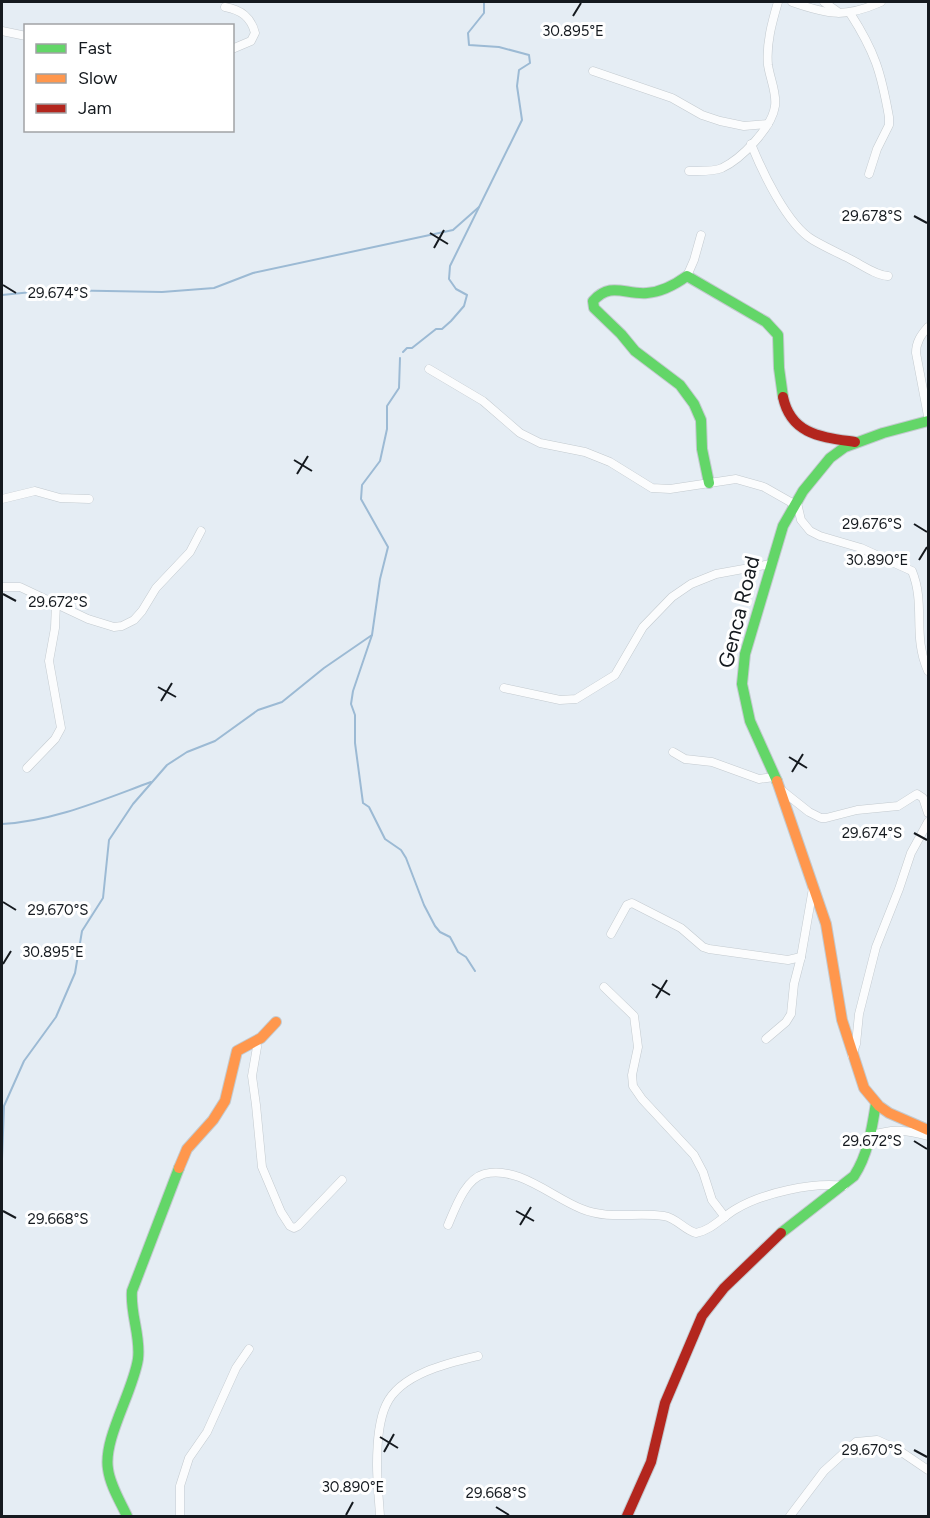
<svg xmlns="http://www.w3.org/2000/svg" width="930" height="1518" font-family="Figtree,sans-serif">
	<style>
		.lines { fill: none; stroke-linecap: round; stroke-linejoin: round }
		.stream { stroke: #9cbad4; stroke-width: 2 }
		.street-casing { stroke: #c3cacf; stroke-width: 9 }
		.fast-casing { stroke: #c3cacf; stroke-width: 12 }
		.slow-casing { stroke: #c3cacf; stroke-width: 12 }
		.jam-casing { stroke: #c3cacf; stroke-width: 12 }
		.street { stroke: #fbfcfd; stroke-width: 8 }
		.fast { stroke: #63d668; stroke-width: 10 }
		.slow { stroke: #ff974d; stroke-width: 10 }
		.jam { stroke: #b3261e; stroke-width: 10 }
		.ticks { fill: none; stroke: #151a1f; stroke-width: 2 }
		.labels { text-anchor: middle; stroke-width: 6; stroke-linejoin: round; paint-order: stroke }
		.street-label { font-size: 21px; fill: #151a1f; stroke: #fff }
		.ticks-label { font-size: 15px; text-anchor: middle; fill: #151a1f; stroke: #fff; stroke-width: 6; stroke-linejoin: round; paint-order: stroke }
	</style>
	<rect width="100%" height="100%" fill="#e5edf4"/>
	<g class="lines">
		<g class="stream">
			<path d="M2 295 52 290 162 292 214 288 253 273 453 230 479 207"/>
			<path d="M403 352 407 348H412L436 329H442L451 321 464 306 467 295 456 289 449 279 450 266 522 120 517 86 519 70 530 63 529 55 499 47 469 45 468 33 484 13V2"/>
			<path d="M400 358 399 388 387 406V429L380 461 362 485 361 499 388 547 380 579 372 635 353 691 351 704 355 715V743L363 803 369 807 385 839 401 850 406 858 424 905 435 926 440 932 450 937 458 952 466 957 475 971"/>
			<path d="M2 824C54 821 102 800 151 782"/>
			<path d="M2 1159 4 1106 24 1061 56 1017 75 973 82 931 103 898 109 840 133 804 167 765 187 752 215 741 258 710 282 702 324 668 372 635"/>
		</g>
		<defs>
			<g id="street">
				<path d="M792 2C829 15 845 18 881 2"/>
				<path d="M824 2 838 12"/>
				<path d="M225 7C241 10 251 17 255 33L251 41 232 49"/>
				<path d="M850 13C875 52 881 72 889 117V125L877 149 869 174"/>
				<path d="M2 31 26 36"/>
				<path d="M593 71 672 98 702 115 720 121 744 126 768 124"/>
				<path d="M751 144C762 171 787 225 813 240 825 247 838 253 850 259 862 265 875 275 888 276"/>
				<path d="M689 171C699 171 713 172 722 168 741 159 772 128 775 106 777 93 770 79 768 65 766 44 772 22 778 2"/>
				<path d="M687 276 694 260 701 235"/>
				<path d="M928 327C921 335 916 342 916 353L928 416"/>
				<path d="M429 369 483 401 520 433 540 443 585 452 610 462 652 488 670 489 736 479 764 487 794 504"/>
				<path d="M2 499 35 491 60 498 89 499"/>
				<path d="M797 503 801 520 810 531 820 536 861 548 912 571C926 605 912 636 928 671"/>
				<path d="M2 587H20L88 619 114 627 122 626 134 620 142 611 156 588 190 552 201 531"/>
				<path d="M504 688 560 700 576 699 615 675 643 627 672 597 691 584 716 574 771 564"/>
				<path d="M673 752 685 759 712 762 759 779 774 777"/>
				<path d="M27 768 55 739 61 728 49 661 55 628 56 603"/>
				<path d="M780 789 809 812 821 818H826L857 810 898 806 917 794 923 798 928 813"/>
				<path d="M611 934 627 905 632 903 681 928 703 947 709 949 788 960 801 957"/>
				<path d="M604 987 634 1016 638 1047 632 1075 633 1086 642 1099 694 1155 703 1172 712 1200 725 1217"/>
				<path d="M766 1039 786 1022 791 1014 794 984 801 957 813 888"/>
				<path d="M256 1041 257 1047 252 1076 256 1105 262 1167 281 1212 290 1226 294 1228 298 1226 342 1180"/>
				<path d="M852 1055 856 1044 859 1014 876 947 899 889 911 853 928 822"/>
				<path d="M870 1136C892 1128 907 1130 928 1136"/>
				<path d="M448 1225C455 1209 465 1179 484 1174 518 1165 553 1198 582 1209 609 1220 636 1212 664 1216 677 1218 684 1230 696 1233 712 1230 722 1217 736 1209 763 1193 812 1182 844 1186"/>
				<path d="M180 1516V1486L189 1458 207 1432 236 1368 249 1349"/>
				<path d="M380 1516C379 1499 377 1482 377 1465 377 1446 378 1422 386 1405 400 1374 448 1363 478 1356"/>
				<path d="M790 1516 824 1471 856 1442 877 1440 897 1449 928 1470"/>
			</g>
			<g id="fast">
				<path d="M709 483 702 449 701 420 694 404 680 385 635 351 621 334 594 308 593 301C611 281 625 295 647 293 661 292 676 284 687 276L766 322 778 335 779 368 783 397"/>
				<path d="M777 781 750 721 742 684 745 654 783 526 803 491 830 458 845 447 883 433 928 421"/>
				<path d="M781 1233 854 1176C868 1155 872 1128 876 1103"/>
				<path d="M127 1516C120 1501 110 1485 108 1469 103 1439 133 1392 138 1359 141 1336 130 1314 132 1291L179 1168"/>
			</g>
			<g id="slow">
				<path d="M777 781 826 924 842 1020 864 1088 879 1106 889 1113 928 1130"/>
				<path d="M179 1168 187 1149 213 1120 225 1101 237 1051 261 1038 276 1022"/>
			</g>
			<g id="jam">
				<path d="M783 397C791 435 822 437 855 442"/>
				<path d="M627 1516 651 1462 665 1403 702 1316 724 1288 781 1233"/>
			</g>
		</defs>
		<use href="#street" class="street-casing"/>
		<use href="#fast" class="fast-casing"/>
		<use href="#slow" class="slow-casing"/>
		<use href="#jam" class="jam-casing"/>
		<use href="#street" class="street"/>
		<use href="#fast" class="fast"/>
		<use href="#slow" class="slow"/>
		<use href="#jam" class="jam"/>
	</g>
	<path class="ticks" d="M573 16 581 3M914 216 927 223M430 233 448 244M434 248 444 230M3 285 16 293M294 460 312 471M297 474 308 456M914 524 927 532M919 560 927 547M3 594 16 601M158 687 176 697M161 701 172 683M789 757 807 768M792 772 803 754M914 833 927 840M3 902 16 910M3 964 11 951M652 984 670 995M656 998 667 980M914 1141 927 1149M3 1211 16 1218M516 1211 534 1221M520 1225 531 1207M380 1437 398 1448M914 1450 927 1457M384 1452 394 1434M496 1507 509 1515M346 1515 353 1502"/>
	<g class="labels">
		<g class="street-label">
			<text transform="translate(739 612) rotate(-76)" y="7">Genca Road</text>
		</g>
	</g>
	<g class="ticks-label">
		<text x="573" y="36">30.895°E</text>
		<text x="872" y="221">29.678°S</text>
		<text x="58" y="298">29.674°S</text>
		<text x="872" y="529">29.676°S</text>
		<text x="877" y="565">30.890°E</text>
		<text x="58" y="607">29.672°S</text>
		<text x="872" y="838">29.674°S</text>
		<text x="58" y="915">29.670°S</text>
		<text x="53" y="957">30.895°E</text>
		<text x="872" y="1146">29.672°S</text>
		<text x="58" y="1224">29.668°S</text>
		<text x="872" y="1455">29.670°S</text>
		<text x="353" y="1492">30.890°E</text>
		<text x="496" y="1498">29.668°S</text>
	</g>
	<rect width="930" height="1518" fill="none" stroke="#151a1f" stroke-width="6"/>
	<rect x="24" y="24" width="210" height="108" fill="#ffffff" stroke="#a1a3a5" stroke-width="1.5"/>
	<rect x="36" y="44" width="30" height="9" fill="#63d668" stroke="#a1a3a5" stroke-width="1.5"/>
	<text x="78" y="54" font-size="18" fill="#151a1f">Fast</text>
	<rect x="36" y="74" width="30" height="9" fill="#ff974d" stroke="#a1a3a5" stroke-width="1.5"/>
	<text x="78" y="84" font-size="18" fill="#151a1f">Slow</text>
	<rect x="36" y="104" width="30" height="9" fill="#b3261e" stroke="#a1a3a5" stroke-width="1.5"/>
	<text x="78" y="114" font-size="18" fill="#151a1f">Jam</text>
</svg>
